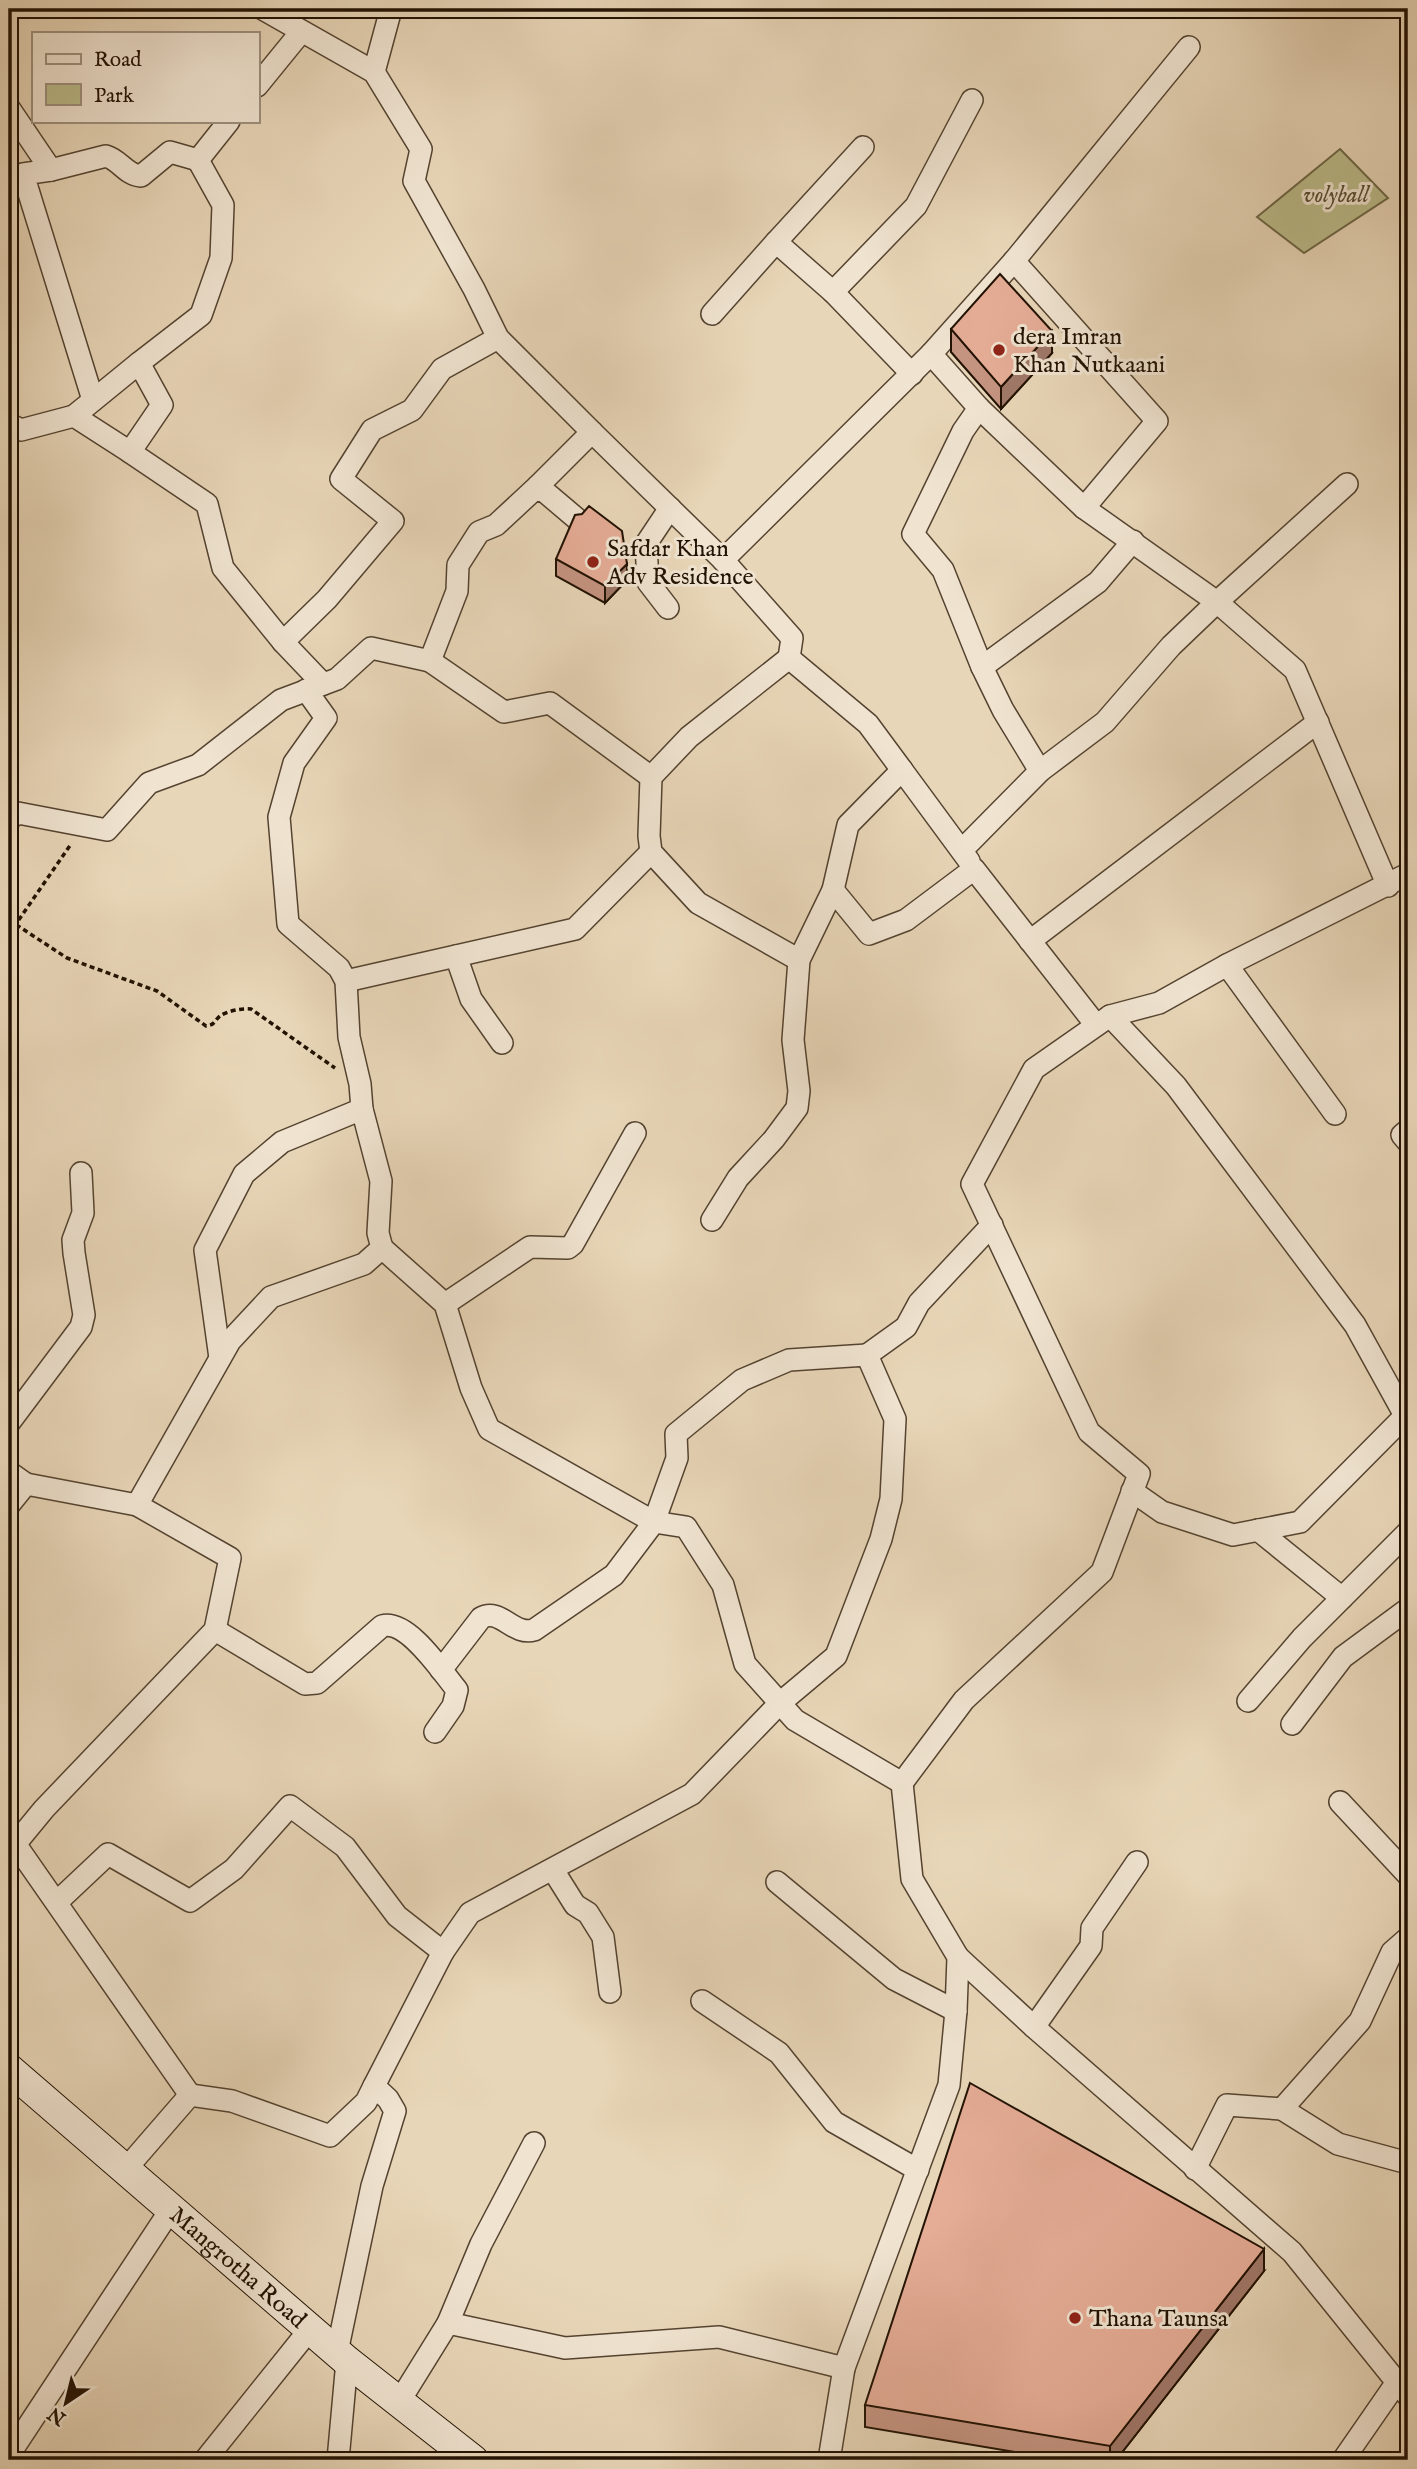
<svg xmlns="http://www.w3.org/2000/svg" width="1417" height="2469" font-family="'IM FELL English',serif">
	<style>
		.green { fill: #bbbc8b; stroke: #6e6747; stroke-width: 2 }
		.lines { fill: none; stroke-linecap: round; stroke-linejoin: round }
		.minor-casing { stroke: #544330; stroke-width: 24 }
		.secondary-casing { stroke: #221203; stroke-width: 32 }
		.path { stroke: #221203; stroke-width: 3.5; stroke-dasharray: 5 3.5; stroke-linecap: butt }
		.minor { stroke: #f0e4d1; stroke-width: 21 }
		.secondary { stroke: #f0e4d1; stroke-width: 30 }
		.wall { fill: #c59481; stroke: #221203; stroke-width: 2 }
		.shaded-wall { fill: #a07869; stroke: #221203; stroke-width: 2 }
		.building { fill: #e5ac96; stroke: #221203; stroke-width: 2 }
		.poi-dot { fill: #8f2418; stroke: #f0e4d1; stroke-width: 2.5 }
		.labels { text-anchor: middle; stroke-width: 6; stroke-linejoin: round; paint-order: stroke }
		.park-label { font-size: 24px; font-style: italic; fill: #584e33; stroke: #f0e4d1 }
		.poi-label { font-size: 24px; fill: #221203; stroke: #f0e4d1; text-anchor: start }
		.street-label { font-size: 24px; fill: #221203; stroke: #f0e4d1 }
	</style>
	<rect width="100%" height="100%" fill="#e8d6b8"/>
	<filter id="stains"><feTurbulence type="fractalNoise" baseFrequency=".00286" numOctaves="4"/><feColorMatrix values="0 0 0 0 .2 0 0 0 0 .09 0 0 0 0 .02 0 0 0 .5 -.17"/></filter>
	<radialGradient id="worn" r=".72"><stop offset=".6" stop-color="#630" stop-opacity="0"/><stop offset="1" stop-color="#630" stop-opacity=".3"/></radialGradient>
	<path class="green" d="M1340 149 1388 198 1304 253 1257 217Z"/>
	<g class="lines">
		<defs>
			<g id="minor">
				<path d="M263 9 374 72 421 149 414 181 474 289 498 338 592 432"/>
				<path d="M374 72 391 9"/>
				<path d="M257 86 301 32"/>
				<path d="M9 108 51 170 23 174 93 400"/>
				<path d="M229 121 198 160 223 205 221 258 201 315 139 363 162 405 130 452 207 504 223 568 283 642 323 684"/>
				<path d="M863 147 776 242 833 292 912 374"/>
				<path d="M51 170 106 156C120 160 126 175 141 176L170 152 198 160"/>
				<path d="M1014 261 1157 421 1084 508"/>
				<path d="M833 292 916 206 972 100"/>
				<path d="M712 314 776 242"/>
				<path d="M931 354 979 408"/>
				<path d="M74 416 130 452"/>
				<path d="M9 424 21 430 74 416 139 363"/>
				<path d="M538 486 592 432 723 560 792 638 789 658"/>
				<path d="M723 560 931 354 1014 261 1189 47"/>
				<path d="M668 608 648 582 646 544 670 508"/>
				<path d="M283 642 327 599 393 521 341 479 372 430 412 410 442 369 498 338"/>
				<path d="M430 661 504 712 550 703 651 777"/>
				<path d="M982 667 1098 582 1133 541"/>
				<path d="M1040 771 1003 710 982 667 943 570 913 534 963 431 979 408 1084 508 1217 602 1347 484"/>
				<path d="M9 819 18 813 107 830 149 783 198 765 281 700 337 679 371 648 430 661 457 591 458 565 479 532 496 525 538 486 577 519"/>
				<path d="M962 850 1040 771 1105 722 1171 646 1217 602 1295 670 1388 886"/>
				<path d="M833 890 848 825 902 770 969 861"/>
				<path d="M1030 941 1318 722"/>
				<path d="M456 956 471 999 502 1043"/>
				<path d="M799 960 698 903 651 852 649 836 651 777 689 737 789 658 868 724 902 770"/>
				<path d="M1227 965 1335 1114"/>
				<path d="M346 981 575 929 651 852"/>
				<path d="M1110 1016 1159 1003 1227 965 1408 874"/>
				<path d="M1408 1130 1402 1135 1408 1142"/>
				<path d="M712 1220 738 1178 774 1139 797 1108 799 1091 793 1040 799 960 833 890 869 934 906 920 974 869 1096 1025"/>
				<path d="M382 1248 445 1304 471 1388 489 1429 654 1522 686 1527 723 1585 745 1664 795 1720 902 1783 912 1879 958 1957 956 2011 949 2085 844 2368 829 2460"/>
				<path d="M445 1304 530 1247 568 1248 573 1244 635 1133"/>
				<path d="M867 1355 906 1327 919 1303 992 1225"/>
				<path d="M220 1358 205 1250 244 1174 282 1142 362 1109"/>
				<path d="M9 1423 81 1327 84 1315 74 1253 73 1240 83 1213 81 1173"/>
				<path d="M9 1472 26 1484"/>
				<path d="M1132 1491 1162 1512 1233 1535 1300 1522 1405 1416"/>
				<path d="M9 1505 26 1484 137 1505 230 1341 271 1297 364 1264 382 1248 378 1233 381 1181 362 1109 360 1084 349 1037 346 981 339 968 288 924 279 817 294 763 326 718 306 690"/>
				<path d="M1258 1530 1342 1598"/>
				<path d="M215 1630 305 1684 317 1683 382 1626C408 1619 442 1672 457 1690L453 1706 435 1732"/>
				<path d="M441 1670 481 1618C500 1607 513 1636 534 1630L614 1575 654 1522 677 1458 676 1434 742 1380 789 1360 867 1355 895 1419 891 1499 881 1539 836 1656 780 1703 692 1794 470 1913 443 1952"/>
				<path d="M1248 1701 1302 1638 1408 1532"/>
				<path d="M1292 1724 1343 1657 1408 1609"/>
				<path d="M902 1783 964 1700 1102 1572 1139 1474 1089 1432 972 1184 1034 1069 1110 1016 1176 1086 1355 1325 1408 1421"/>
				<path d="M1340 1802 1408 1875"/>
				<path d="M9 1835 190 2095"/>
				<path d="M16 1843 44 1809 215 1630 230 1558 137 1505"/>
				<path d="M553 1870 575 1905 588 1913 603 1937 610 1992"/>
				<path d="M777 1882 894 1979 956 2011"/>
				<path d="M57 1902 108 1854 190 1901 234 1869 290 1806 345 1847 397 1916 443 1952 374 2086"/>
				<path d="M958 1957 1034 2027 1292 2252 1408 2396"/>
				<path d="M702 2001 779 2053 834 2122 918 2170"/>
				<path d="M1034 2027 1091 1946 1092 1928 1137 1862"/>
				<path d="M1282 2109 1338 2144 1408 2163"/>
				<path d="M1195 2169 1227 2105 1282 2109 1360 2021 1392 1952 1408 1938"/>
				<path d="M125 2170 190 2095 232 2101 330 2136 366 2102 374 2086 388 2099 395 2111 372 2186 337 2352"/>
				<path d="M448 2323 481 2244 534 2143"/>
				<path d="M399 2402 448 2323 565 2348 719 2337 844 2368"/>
				<path d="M9 2455 171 2209"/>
				<path d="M205 2460 310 2329"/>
				<path d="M338 2460 347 2361"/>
				<path d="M1343 2460 1397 2382"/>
			</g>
			<g id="secondary">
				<path id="s1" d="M9 2069 347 2361 473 2460"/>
			</g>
		</defs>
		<use href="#minor" class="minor-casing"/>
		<use href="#secondary" class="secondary-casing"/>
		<g class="path">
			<path d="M9 920 67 958 157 991 206 1026C215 1025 214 1021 220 1016 227 1011 242 1008 251 1009L335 1068"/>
			<path d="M9 934 71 844"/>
		</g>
		<use href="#minor" class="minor"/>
		<use href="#secondary" class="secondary"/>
	</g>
	<g class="wall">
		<path d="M951 329 1052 353 1001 409 951 352Z"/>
		<path d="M556 559 627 580 605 603 556 576Z"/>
		<path d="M1264 2271 1116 2460H1063L865 2427V2405Z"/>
	</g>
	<g class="shaded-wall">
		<path d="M1052 331V353L1001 409V387Z"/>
		<path d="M627 564V580L605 603V586Z"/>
		<path d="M1264 2249V2271L1116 2460H1110V2446Z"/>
	</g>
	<g class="building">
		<path d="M1000 274 1052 331 1001 387 951 329Z"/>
		<path d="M589 506 622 531 627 564 605 586 556 559 575 515 582 514Z"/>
		<path d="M970 2083 1264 2249 1110 2446 865 2405Z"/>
	</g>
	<g class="poi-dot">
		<circle cx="999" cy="350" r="7"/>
		<circle cx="593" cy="562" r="7"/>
		<circle cx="1075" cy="2318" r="7"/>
	</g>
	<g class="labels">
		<g class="park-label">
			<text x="1336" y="202">volyball</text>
		</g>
		<g class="poi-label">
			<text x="1013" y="344">dera Imran<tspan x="1013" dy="28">Khan Nutkaani</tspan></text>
			<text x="607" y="556">Safdar Khan<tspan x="607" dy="28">Adv Residence</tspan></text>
			<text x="1089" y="2326">Thana Taunsa</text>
		</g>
		<g class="street-label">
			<text dy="8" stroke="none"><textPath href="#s1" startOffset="303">Mangrotha Road</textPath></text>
		</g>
	</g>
	<rect width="1417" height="2469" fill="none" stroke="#e8d6b8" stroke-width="35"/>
	<rect x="10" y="10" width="1396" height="2448" fill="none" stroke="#221203" stroke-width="3.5"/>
	<rect x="18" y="18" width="1382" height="2434" fill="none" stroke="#221203" stroke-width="2"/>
	<rect x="32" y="32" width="228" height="91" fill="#f0e4d1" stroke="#9e907f" stroke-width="2"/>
	<rect x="46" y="54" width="35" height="10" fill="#f0e4d1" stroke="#9e907f" stroke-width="2"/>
	<text x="94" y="66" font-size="21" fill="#221203">Road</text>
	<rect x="46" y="84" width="35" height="21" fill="#bbbc8b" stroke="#9e907f" stroke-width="2"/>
	<text x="94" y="102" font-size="21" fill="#221203">Park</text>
	<g transform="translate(66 2403) rotate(215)" stroke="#f0e4d1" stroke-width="5" paint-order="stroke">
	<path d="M0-5L12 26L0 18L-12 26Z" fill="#221203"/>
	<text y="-10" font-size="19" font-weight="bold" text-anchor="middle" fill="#221203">N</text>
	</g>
	<rect width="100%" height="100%" filter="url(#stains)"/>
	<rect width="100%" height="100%" fill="url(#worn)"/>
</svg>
